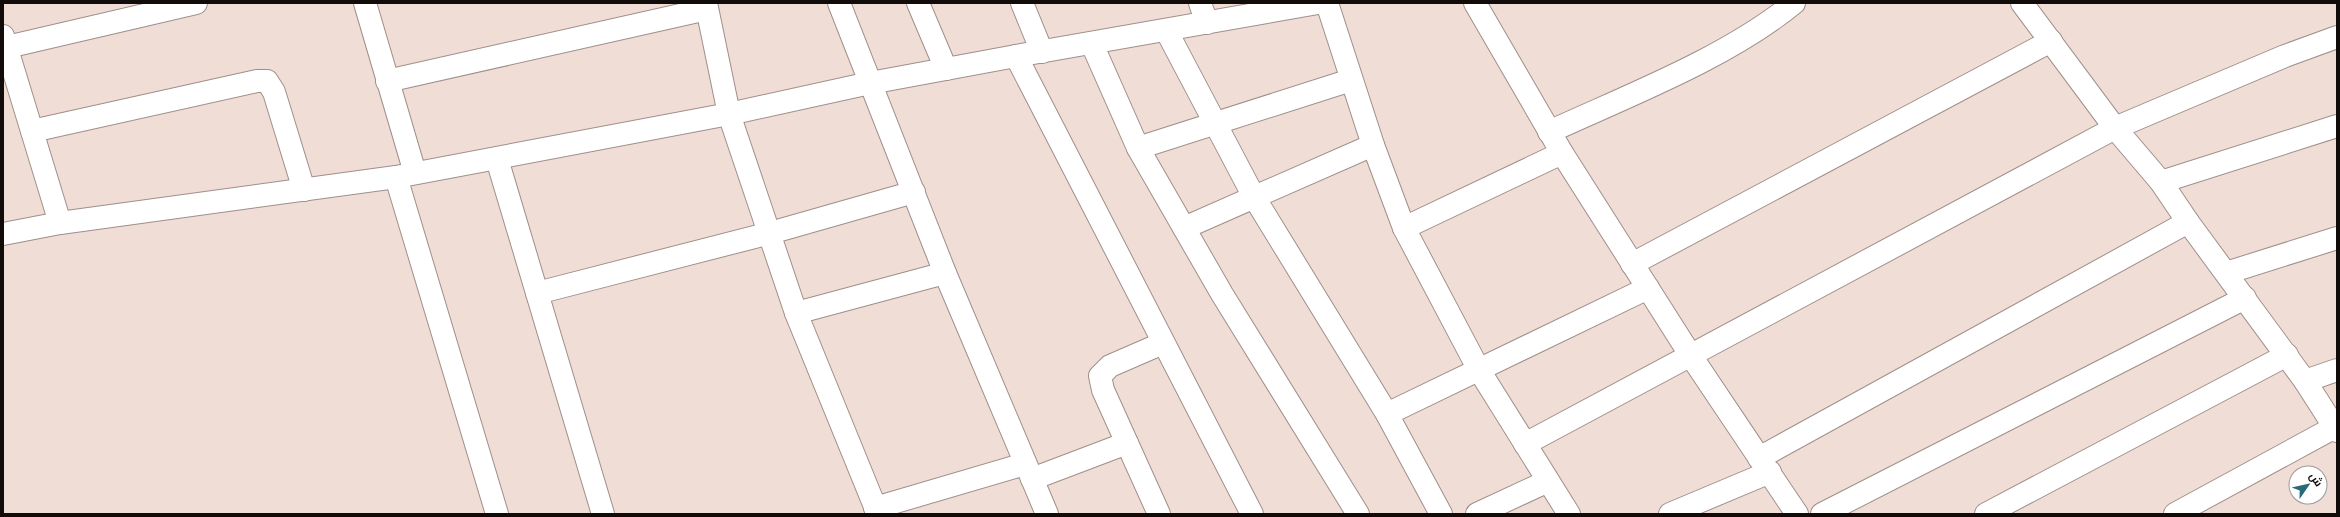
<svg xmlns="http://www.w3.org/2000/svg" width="2340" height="517" font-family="Inter,Cairo,sans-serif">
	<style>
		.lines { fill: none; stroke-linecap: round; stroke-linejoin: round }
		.minor-casing { stroke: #a08f89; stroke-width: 24 }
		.minor { stroke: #fff; stroke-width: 22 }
	</style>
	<rect width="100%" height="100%" fill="#efddd6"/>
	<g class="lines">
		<defs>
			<g id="minor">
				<path d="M365 3 415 173"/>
				<path d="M706 3 729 114 796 313 878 514"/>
				<path d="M839 3 945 273 1047 514"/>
				<path d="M918 3 946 69"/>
				<path d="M1022 3 1042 52"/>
				<path d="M1200 3 1207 23"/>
				<path d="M1327 3 1373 145 1404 228 1479 370 1569 514"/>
				<path d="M1475 3 1562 153 1691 356 1797 514"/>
				<path d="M2022 3 2115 128 2161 182 2188 222 2305 381 2337 431"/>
				<path d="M1166 30 1254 197 1387 414 1441 514"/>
				<path d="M3 36 60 223"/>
				<path d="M1092 44 1138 148 1222 294 1358 514"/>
				<path d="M7 47 196 3"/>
				<path d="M1016 56 1252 514"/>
				<path d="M387 81 707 9"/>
				<path d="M32 131 257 81H267L274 92 304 190"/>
				<path d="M1549 132C1627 96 1727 58 1794 3"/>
				<path d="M1138 148 1351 80"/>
				<path d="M497 159 603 514"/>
				<path d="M396 177 497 514"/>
				<path d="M2161 182 2337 126"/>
				<path d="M1184 228 1373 145"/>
				<path d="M1404 228 1562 153"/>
				<path d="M3 234 60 223 396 177 729 114 870 83 1016 56 1318 3"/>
				<path d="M1632 264 2051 41"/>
				<path d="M2226 273 2337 238"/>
				<path d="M537 293 770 233 914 192"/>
				<path d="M796 313 945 273"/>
				<path d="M2305 381 2337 370"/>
				<path d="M1387 414 1648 288"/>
				<path d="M1525 444 2115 128 2285 56 2337 37"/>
				<path d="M1759 458 2188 222"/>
				<path d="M1032 479 1127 443"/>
				<path d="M875 508 1025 464"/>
				<path d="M1159 514 1103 390 1100 376 1110 366 1163 343"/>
				<path d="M1477 514 1548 481"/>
				<path d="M1670 514 1770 472"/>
				<path d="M1822 514 2245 298"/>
				<path d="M1986 514 2287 355"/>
				<path d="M2175 514 2335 427"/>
			</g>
		</defs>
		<use href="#minor" class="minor-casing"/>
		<use href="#minor" class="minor"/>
	</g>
	<rect width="2340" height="517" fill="none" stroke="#110b09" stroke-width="8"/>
	<g transform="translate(2308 485) rotate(56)"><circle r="19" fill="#ffffff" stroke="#a09d9d"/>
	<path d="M0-3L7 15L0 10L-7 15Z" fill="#256b7a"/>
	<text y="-6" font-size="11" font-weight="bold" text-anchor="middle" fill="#110b09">ش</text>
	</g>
</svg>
